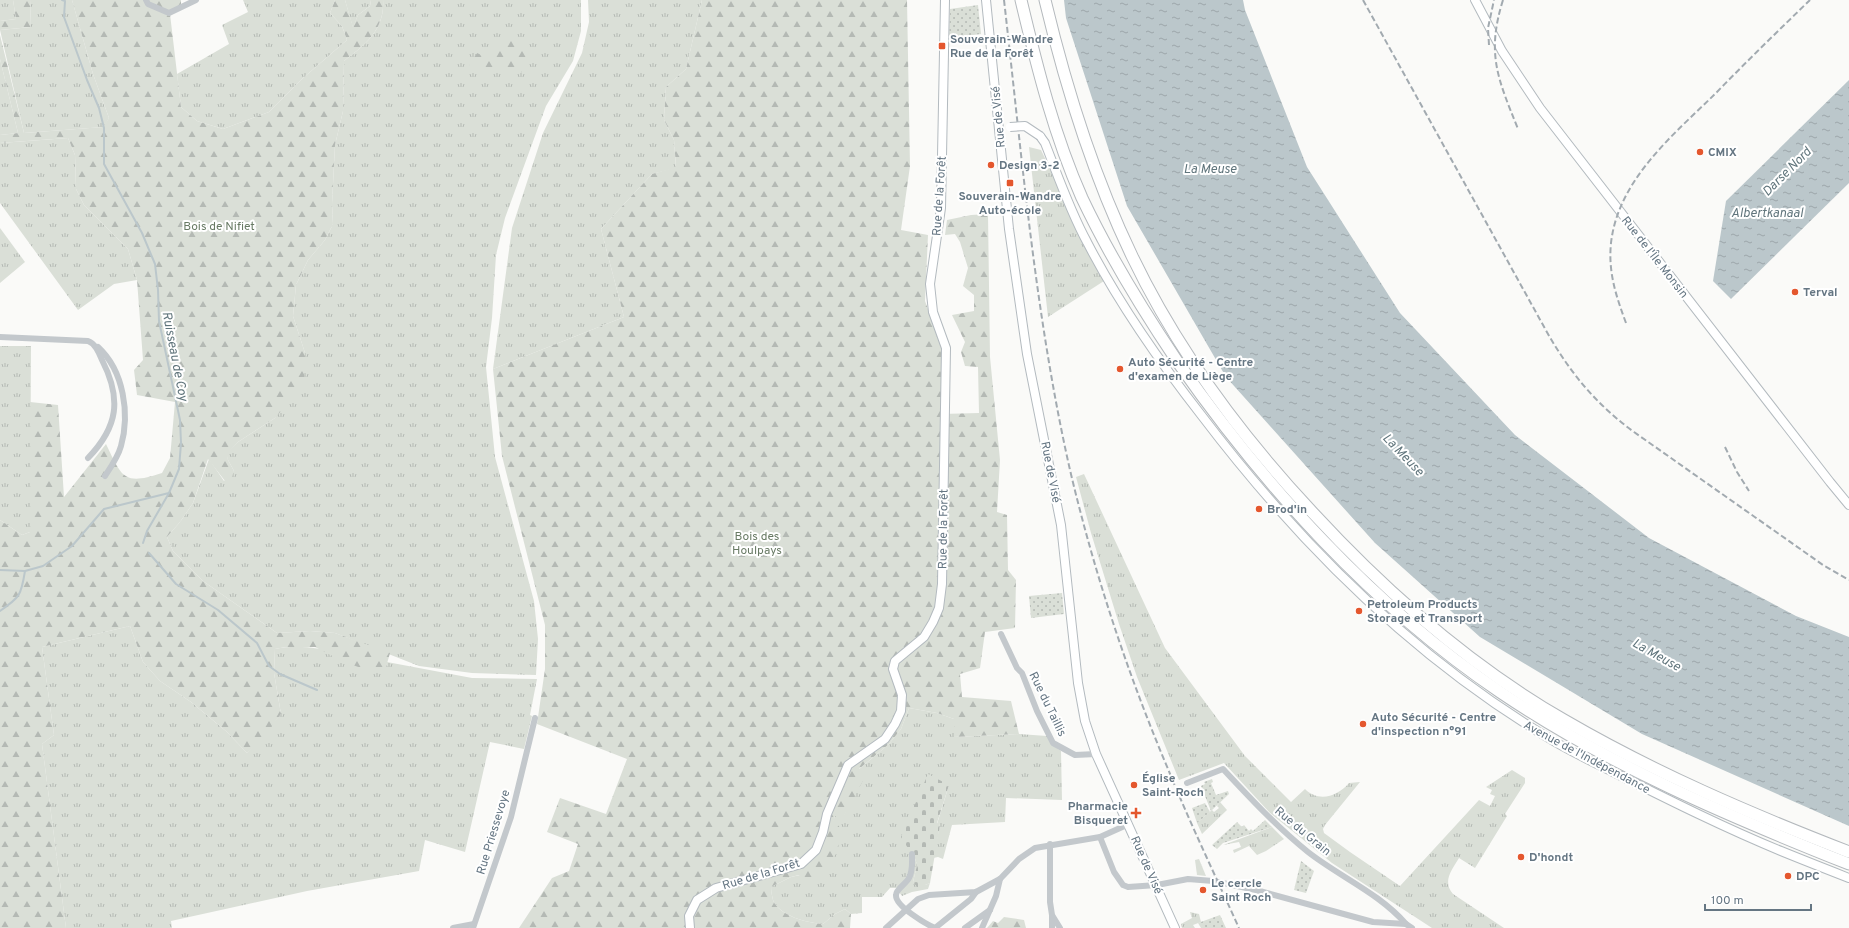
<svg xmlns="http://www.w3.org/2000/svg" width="1849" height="928" font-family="Overpass,sans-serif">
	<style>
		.grass { fill: url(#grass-tufts) }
		.forest { fill: url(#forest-firs) }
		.cemetery { fill: url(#cemetery-stones) }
		.park { fill: url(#park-dots) }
		.water { fill: url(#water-ripples) }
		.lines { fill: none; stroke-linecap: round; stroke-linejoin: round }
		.stream { stroke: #bbc7cb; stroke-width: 2 }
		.secondary-casing { stroke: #b3babf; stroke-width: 10 }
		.highway-casing { stroke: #b4b9bd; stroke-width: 13 }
		.street { stroke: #c3c8cc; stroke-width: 6 }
		.secondary { stroke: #fff; stroke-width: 8 }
		.highway { stroke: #fff; stroke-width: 11 }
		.rail { stroke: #a2aab0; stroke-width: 2; stroke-dasharray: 6 3; stroke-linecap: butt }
		.secondary-bridge-casing { stroke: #b3babf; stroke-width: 10; stroke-linecap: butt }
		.secondary-bridge { stroke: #fff; stroke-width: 8 }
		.poi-dot { fill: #e4572e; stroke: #fff; stroke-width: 1.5 }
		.labels { text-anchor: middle; stroke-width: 4; stroke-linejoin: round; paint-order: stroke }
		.poi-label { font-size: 12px; font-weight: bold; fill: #657683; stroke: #fff; text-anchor: start }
		.street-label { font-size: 12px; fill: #657683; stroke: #fff }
		.park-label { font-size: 12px; fill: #687a64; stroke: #fff }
		.water-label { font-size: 13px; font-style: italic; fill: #60757c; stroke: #fff }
	</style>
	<defs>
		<pattern id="grass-tufts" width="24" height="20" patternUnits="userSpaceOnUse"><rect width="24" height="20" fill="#dadfd7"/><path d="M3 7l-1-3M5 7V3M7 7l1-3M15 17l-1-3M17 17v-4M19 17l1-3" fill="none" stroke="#b4b9b4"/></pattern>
		<pattern id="forest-firs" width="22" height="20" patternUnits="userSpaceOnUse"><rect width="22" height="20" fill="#dadfd7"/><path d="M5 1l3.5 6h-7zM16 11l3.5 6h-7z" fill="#b4b9b4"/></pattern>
		<pattern id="cemetery-stones" width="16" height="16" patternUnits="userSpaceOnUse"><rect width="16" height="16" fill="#dadfd7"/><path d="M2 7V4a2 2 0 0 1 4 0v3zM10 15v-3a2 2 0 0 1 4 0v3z" fill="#b4b9b4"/></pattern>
		<pattern id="park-dots" width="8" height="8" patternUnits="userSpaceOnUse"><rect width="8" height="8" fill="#dadfd7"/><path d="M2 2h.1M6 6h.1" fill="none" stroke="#b4b9b4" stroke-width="1.8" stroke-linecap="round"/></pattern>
		<pattern id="water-ripples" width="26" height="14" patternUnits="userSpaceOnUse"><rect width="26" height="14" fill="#bbc7cb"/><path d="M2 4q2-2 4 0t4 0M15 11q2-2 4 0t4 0" fill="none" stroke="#9ca6aa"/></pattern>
	</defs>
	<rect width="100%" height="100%" fill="#fafaf8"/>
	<g class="grass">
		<path d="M0 0H13L16 19 0 21Z"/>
		<path d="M30 0H72L93 74 109 118 104 127 24 133 0 30 31 27Z"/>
		<path d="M243 0H335L330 13 342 26 347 40 302 79 269 112 223 129 197 121 181 107 177 74 229 44 222 25 248 12Z"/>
		<path d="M345 0H371L370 6 358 15 353 28Z"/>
		<path d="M383 0H581V31L573 61 546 106 505 218 496 255 492 318 486 367 495 457 534 601 538 639 536 675 472 673 419 666 335 633 310 631 277 633 203 581 173 551 167 537 180 522 193 503 209 459 224 481 234 471 228 460 226 453 238 442 275 418 305 353 293 316 296 285 308 260 325 240 333 224 332 204 335 145 343 111 344 61C365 45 385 30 383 0Z"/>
		<path d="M588 0H702L686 69 666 87 664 120 674 140 676 168 652 174 601 229 624 317 493 369 512 228 543 133 582 53 589 22Z"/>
		<path d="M0 59 18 133 0 135Z"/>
		<path d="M68 138 75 155 76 189 84 205 128 249 137 280 114 284 78 310 0 203V143Z"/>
		<path d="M1029 147 1041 150 1104 281 1048 317Z"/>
		<path d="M0 228 25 262 0 283Z"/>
		<path d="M0 346H31L30 532 22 535 0 520Z"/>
		<path d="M1084 474 1165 648 1245 756 1291 802 1305 789C1319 803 1338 796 1349 783L1360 782 1325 825 1323 829 1324 833 1350 852 1400 886 1479 800 1490 806 1495 796 1490 794 1492 790 1486 787 1512 770 1525 778V783L1505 814 1507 816 1475 868 1459 858C1452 870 1442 881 1453 894L1504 928H1432L1332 863 1270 813 1224 763 1179 780 1137 677 1119 624 1091 533 1076 477Z"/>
		<path d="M130 626 143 662 160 681 191 702 227 732 247 753 281 714 274 673 275 649C312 641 351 657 386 667L387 662 472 678 537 679 530 715 532 716 524 749 490 742 465 852 425 840 419 871 307 891 171 921 172 928H66L42 744 54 735 42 647Z"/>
		<path d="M909 708 937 713 954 719V737L1019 734 1047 736 1051 744 1061 751 1062 800 1006 798 1005 822 952 825 943 859 938 857 933 858 940 825 937 824 949 785 914 855 917 865 913 882 925 885 930 883 928 889 912 892 902 896 896 888H890L882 897H862V913L851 914 845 909 835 914 823 924C808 923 779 916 773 900 772 896 771 891 771 887L791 877 800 875 832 823 835 816 844 815 853 796 858 770 889 744 901 729Z"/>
		<path d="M1220 802 1227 810 1202 834 1197 823 1212 810 1214 812 1219 808 1217 806Z"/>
		<path d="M1272 827 1284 839 1266 851 1257 855 1249 846 1234 853 1233 850 1241 847 1239 842 1223 845Z"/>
		<path d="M1199 859 1206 876 1197 875 1195 860Z"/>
		<path d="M1190 912 1199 914 1201 922 1193 925 1195 928H1182L1181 924 1192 918Z"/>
	</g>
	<g class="forest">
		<path d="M13 0H30L31 27 0 30V21L16 19Z"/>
		<path d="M72 0H181V5L170 14 181 107 197 121 223 129 269 112 302 79 347 40 342 26 330 13 335 0H345L353 27 358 15 370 6 371 0H383C385 30 365 45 344 61L343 111 335 145 332 204 333 224 325 240 308 260 296 285 293 316 305 353 304 379 289 402 275 418 238 442 227 453 228 460 234 471 231 479 225 481 208 459 193 503 180 522 167 537 173 551 203 581 277 633 310 631 335 633 390 653 386 667 367 670 344 662 315 647H286L275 649 274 673 281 714 260 741 247 753 227 732 191 702 160 681 143 662 130 626 42 647 54 735 42 744 66 928H0V520L22 535 30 532V402L58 405 64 497 106 444C122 477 123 486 162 473L170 458 175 402 137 395 134 370 143 360 137 280 128 249 84 205 76 189 75 155 68 138 0 143V135L18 133 0 59V35L24 133 103 127 109 118 93 74Z"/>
		<path d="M702 0H907L910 166 901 230 928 235 925 301 943 350 941 414 979 413 978 367 965 366 961 352 965 342 952 315 974 311V295L963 286 968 268 960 242 955 234 945 235 947 220 971 215 988 214 990 357 1000 460 997 512 1007 515 1008 570 1016 580 1015 628 985 632 980 668 960 674 962 697 1011 701 1019 734 954 737V719L937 713 909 708 901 729 889 744 859 769 865 771 866 775 844 816H835L833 823 839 826C840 834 840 844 837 851 832 865 815 884 799 875L791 877 771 887C771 891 772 896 773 900 779 916 808 923 823 924L835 914 845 909 851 914 850 928H519L552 878 569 871 578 844 547 832 560 798 606 814 627 759 537 724 545 669V625L502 456 493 369 624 317 601 229 652 174 676 167 674 140 664 120 666 87 686 69Z"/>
		<path d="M511 38 529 39V56L521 73 469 65 477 53 488 58 500 43Z"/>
		<path d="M1004 917 1024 920 1026 928H987L993 921 998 923Z"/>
	</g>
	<path class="cemetery" d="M928 774 949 785 937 823 940 825 930 883 918 888 913 882 917 865 914 855 911 853 901 837Z"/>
	<g class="park">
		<path d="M978 5 981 34 949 38 950 9Z"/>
		<path d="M1062 593 1064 614 1031 618 1029 596Z"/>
		<path d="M1212 779 1213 782 1211 783 1216 795 1228 791 1229 794 1211 811 1201 786 1205 784 1204 782Z"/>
		<path d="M1205 803 1210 812 1197 823 1192 808Z"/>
		<path d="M1265 820 1272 827 1223 843 1217 849 1212 845 1237 822 1242 827 1244 825 1249 831 1251 829 1253 831Z"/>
		<path d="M1301 861 1314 871 1306 893 1294 890Z"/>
		<path d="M1220 915 1226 928H1201L1198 923Z"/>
	</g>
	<g class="water">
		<path d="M1064 0H1243L1245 10 1307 167 1400 313 1515 435 1649 538 1796 616 1849 637V826L1642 734 1480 637 1375 543 1226 377 1127 206 1066 18Z"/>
		<path d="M1849 80V183L1731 299 1713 281 1726 201Z"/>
	</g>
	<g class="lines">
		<g class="stream">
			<path d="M143 543 147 531 169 493"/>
			<path d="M149 553 176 584 218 610 257 643 269 666 280 674 317 690"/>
			<path d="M0 570 25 571 43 566 72 546 104 509 169 493 179 469 181 443 180 420 159 321 158 290 155 264 142 233 104 164V128L99 108 87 80 64 17 65 1 62 0"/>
			<path d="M0 611C20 597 21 596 25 571"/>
		</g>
		<defs>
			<g id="secondary">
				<path d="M986 0 1009 229 1027 354 1061 525 1078 683 1085 721 1096 754 1175 928"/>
				<path d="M1475 0 1502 51 1540 108 1830 482 1849 505"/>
				<path d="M1040 136 1045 143C1058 176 1070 211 1087 242 1119 304 1159 361 1202 416 1300 545 1417 661 1557 743 1576 754 1597 764 1617 774 1671 801 1725 828 1781 851 1803 860 1826 869 1849 878"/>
				<path d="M690 928 689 916 697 900 716 888 801 864 816 850 823 832 827 814 848 765 885 739 895 724 901 711 902 695 893 669 895 661 924 637 933 622 939 608 942 584 946 348 933 312 930 284 941 208 945 0"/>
			</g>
			<g id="highway">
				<path d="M1021 0C1037 67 1054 135 1082 198 1109 255 1142 309 1177 361 1264 486 1373 606 1500 692 1608 765 1728 816 1849 864"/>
				<path d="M1045 0C1066 88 1093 175 1132 256 1178 352 1241 436 1313 513 1386 592 1470 666 1564 720 1655 773 1751 814 1849 852"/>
			</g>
		</defs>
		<use href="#secondary" class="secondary-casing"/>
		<use href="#highway" class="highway-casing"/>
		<g class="street">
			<path d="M146 0 148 4 169 13 196 0"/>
			<path d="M0 337 88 341C96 344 99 353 102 360 122 399 118 427 88 458"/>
			<path d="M98 347C124 371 130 414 121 446 118 457 111 467 105 476"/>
			<path d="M1001 634 1017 668 1022 673 1037 711 1053 743 1075 755 1096 754"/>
			<path d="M1187 783 1223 769C1250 798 1277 827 1308 852 1340 877 1379 893 1406 924"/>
			<path d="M1100 837 1114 872 1123 885 1128 887 1157 885 1188 879 1213 881 1256 890 1373 922 1406 924 1412 928"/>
			<path d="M1050 844V902L1052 915 1060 928"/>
			<path d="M912 854C912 862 913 871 909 878 906 884 896 889 896 895 895 906 926 924 935 928"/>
			<path d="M1052 916V928"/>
			<path d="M453 928 474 924"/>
			<path d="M473 928 511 817 535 718"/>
			<path d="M886 928 918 899 929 895 976 892 1000 879 1019 859 1035 848 1100 837 1129 824"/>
			<path d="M935 928 971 899 976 892"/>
			<path d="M965 928 990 910"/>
			<path d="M982 928 996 896 1000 879"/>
		</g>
		<use href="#secondary" class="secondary"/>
		<use href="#highway" class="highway"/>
		<g class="rail">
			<path d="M1004 0C1022 157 1035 315 1070 470 1094 572 1127 672 1168 769 1190 823 1215 875 1239 928"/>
			<path d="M1363 0 1548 334C1571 374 1597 405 1634 432L1823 565 1849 580"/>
			<path d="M1503 0C1486 54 1498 79 1518 129"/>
			<path d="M1489 45 1488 28 1494 0"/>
			<path d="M1626 323C1616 296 1608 272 1611 243 1618 180 1673 135 1715 94 1746 62 1778 31 1810 0"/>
			<path d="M1725 447 1737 472 1749 491"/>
		</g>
		<defs>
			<path id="secondary-bridge" d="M1010 127 1025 126 1040 136"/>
		</defs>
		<use href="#secondary-bridge" class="secondary-bridge-casing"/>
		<use href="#secondary-bridge" class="secondary-bridge"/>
	</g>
	<g class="poi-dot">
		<rect x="938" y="42" width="8" height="8" rx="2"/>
		<circle cx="1700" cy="152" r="4"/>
		<circle cx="991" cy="165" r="4"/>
		<rect x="1006" y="179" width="8" height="8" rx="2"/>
		<circle cx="1795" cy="292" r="4"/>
		<circle cx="1120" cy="369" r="4"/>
		<circle cx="1259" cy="509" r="4"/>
		<circle cx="1359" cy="611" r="4"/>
		<circle cx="1363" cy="724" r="4"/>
		<circle cx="1134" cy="785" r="4"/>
		<path d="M1134 807h4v4h4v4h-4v4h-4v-4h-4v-4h4z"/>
		<circle cx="1521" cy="857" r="4"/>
		<circle cx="1788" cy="876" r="4"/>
		<circle cx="1203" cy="890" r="4"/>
	</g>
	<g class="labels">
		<g class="poi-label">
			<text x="950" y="43">Souverain-Wandre<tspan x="950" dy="14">Rue de la Forêt</tspan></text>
			<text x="1708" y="156">CMIX</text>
			<text x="999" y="169">Design 3-2</text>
			<text x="1010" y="200" text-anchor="middle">Souverain-Wandre<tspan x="1010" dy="14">Auto-école</tspan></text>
			<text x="1803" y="296">Terval</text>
			<text x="1128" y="366">Auto Sécurité - Centre<tspan x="1128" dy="14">d'examen de Liège</tspan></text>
			<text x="1267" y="513">Brod'in</text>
			<text x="1367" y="608">Petroleum Products<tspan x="1367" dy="14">Storage et Transport</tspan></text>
			<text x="1371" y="721">Auto Sécurité - Centre<tspan x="1371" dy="14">d'inspection n°91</tspan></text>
			<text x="1142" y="782">Église<tspan x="1142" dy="14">Saint-Roch</tspan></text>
			<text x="1128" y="810" text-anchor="end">Pharmacie<tspan x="1128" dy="14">Bisqueret</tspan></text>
			<text x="1529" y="861">D'hondt</text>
			<text x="1796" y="880">DPC</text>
			<text x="1211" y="887">Le cercle<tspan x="1211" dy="14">Saint Roch</tspan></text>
		</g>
		<g class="street-label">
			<text transform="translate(998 117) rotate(-95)" y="4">Rue de Visé</text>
			<text transform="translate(939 196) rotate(-86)" y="4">Rue de la Forêt</text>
			<text transform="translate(1655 257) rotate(52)" y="4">Rue de l'Île Monsin</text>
			<text transform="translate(1051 472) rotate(79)" y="4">Rue de Visé</text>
			<text transform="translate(943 529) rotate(-89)" y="4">Rue de la Forêt</text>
			<text transform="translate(1048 704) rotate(64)" y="4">Rue du Taillis</text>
			<text transform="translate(1587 757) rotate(28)" y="4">Avenue de l'Indépendance</text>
			<text transform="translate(1303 831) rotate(40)" y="4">Rue du Grain</text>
			<text transform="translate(493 832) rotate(-73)" y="4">Rue Priessevoye</text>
			<text transform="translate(1147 865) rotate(66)" y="4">Rue de Visé</text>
			<text transform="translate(761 874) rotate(-17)" y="4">Rue de la Forêt</text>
		</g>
		<g class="park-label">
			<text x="219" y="230">Bois de Nifiet</text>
			<text x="757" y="540">Bois des<tspan x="757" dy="14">Houlpays</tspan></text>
		</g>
		<g class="water-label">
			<text x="1210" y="173">La Meuse</text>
			<text transform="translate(1786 171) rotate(-45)" y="5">Darse Nord</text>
			<text x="1767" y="217">Albertkanaal</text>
			<text transform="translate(176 356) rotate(79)" y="5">Ruisseau de Coy</text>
			<text transform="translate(1404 454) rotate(46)" y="5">La Meuse</text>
			<text transform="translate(1657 654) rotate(29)" y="5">La Meuse</text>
		</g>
	</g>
	<path d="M1705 904v6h106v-6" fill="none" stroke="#657683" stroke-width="2"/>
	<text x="1711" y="904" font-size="12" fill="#657683" stroke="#ffffff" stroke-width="3" paint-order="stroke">100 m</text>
</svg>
